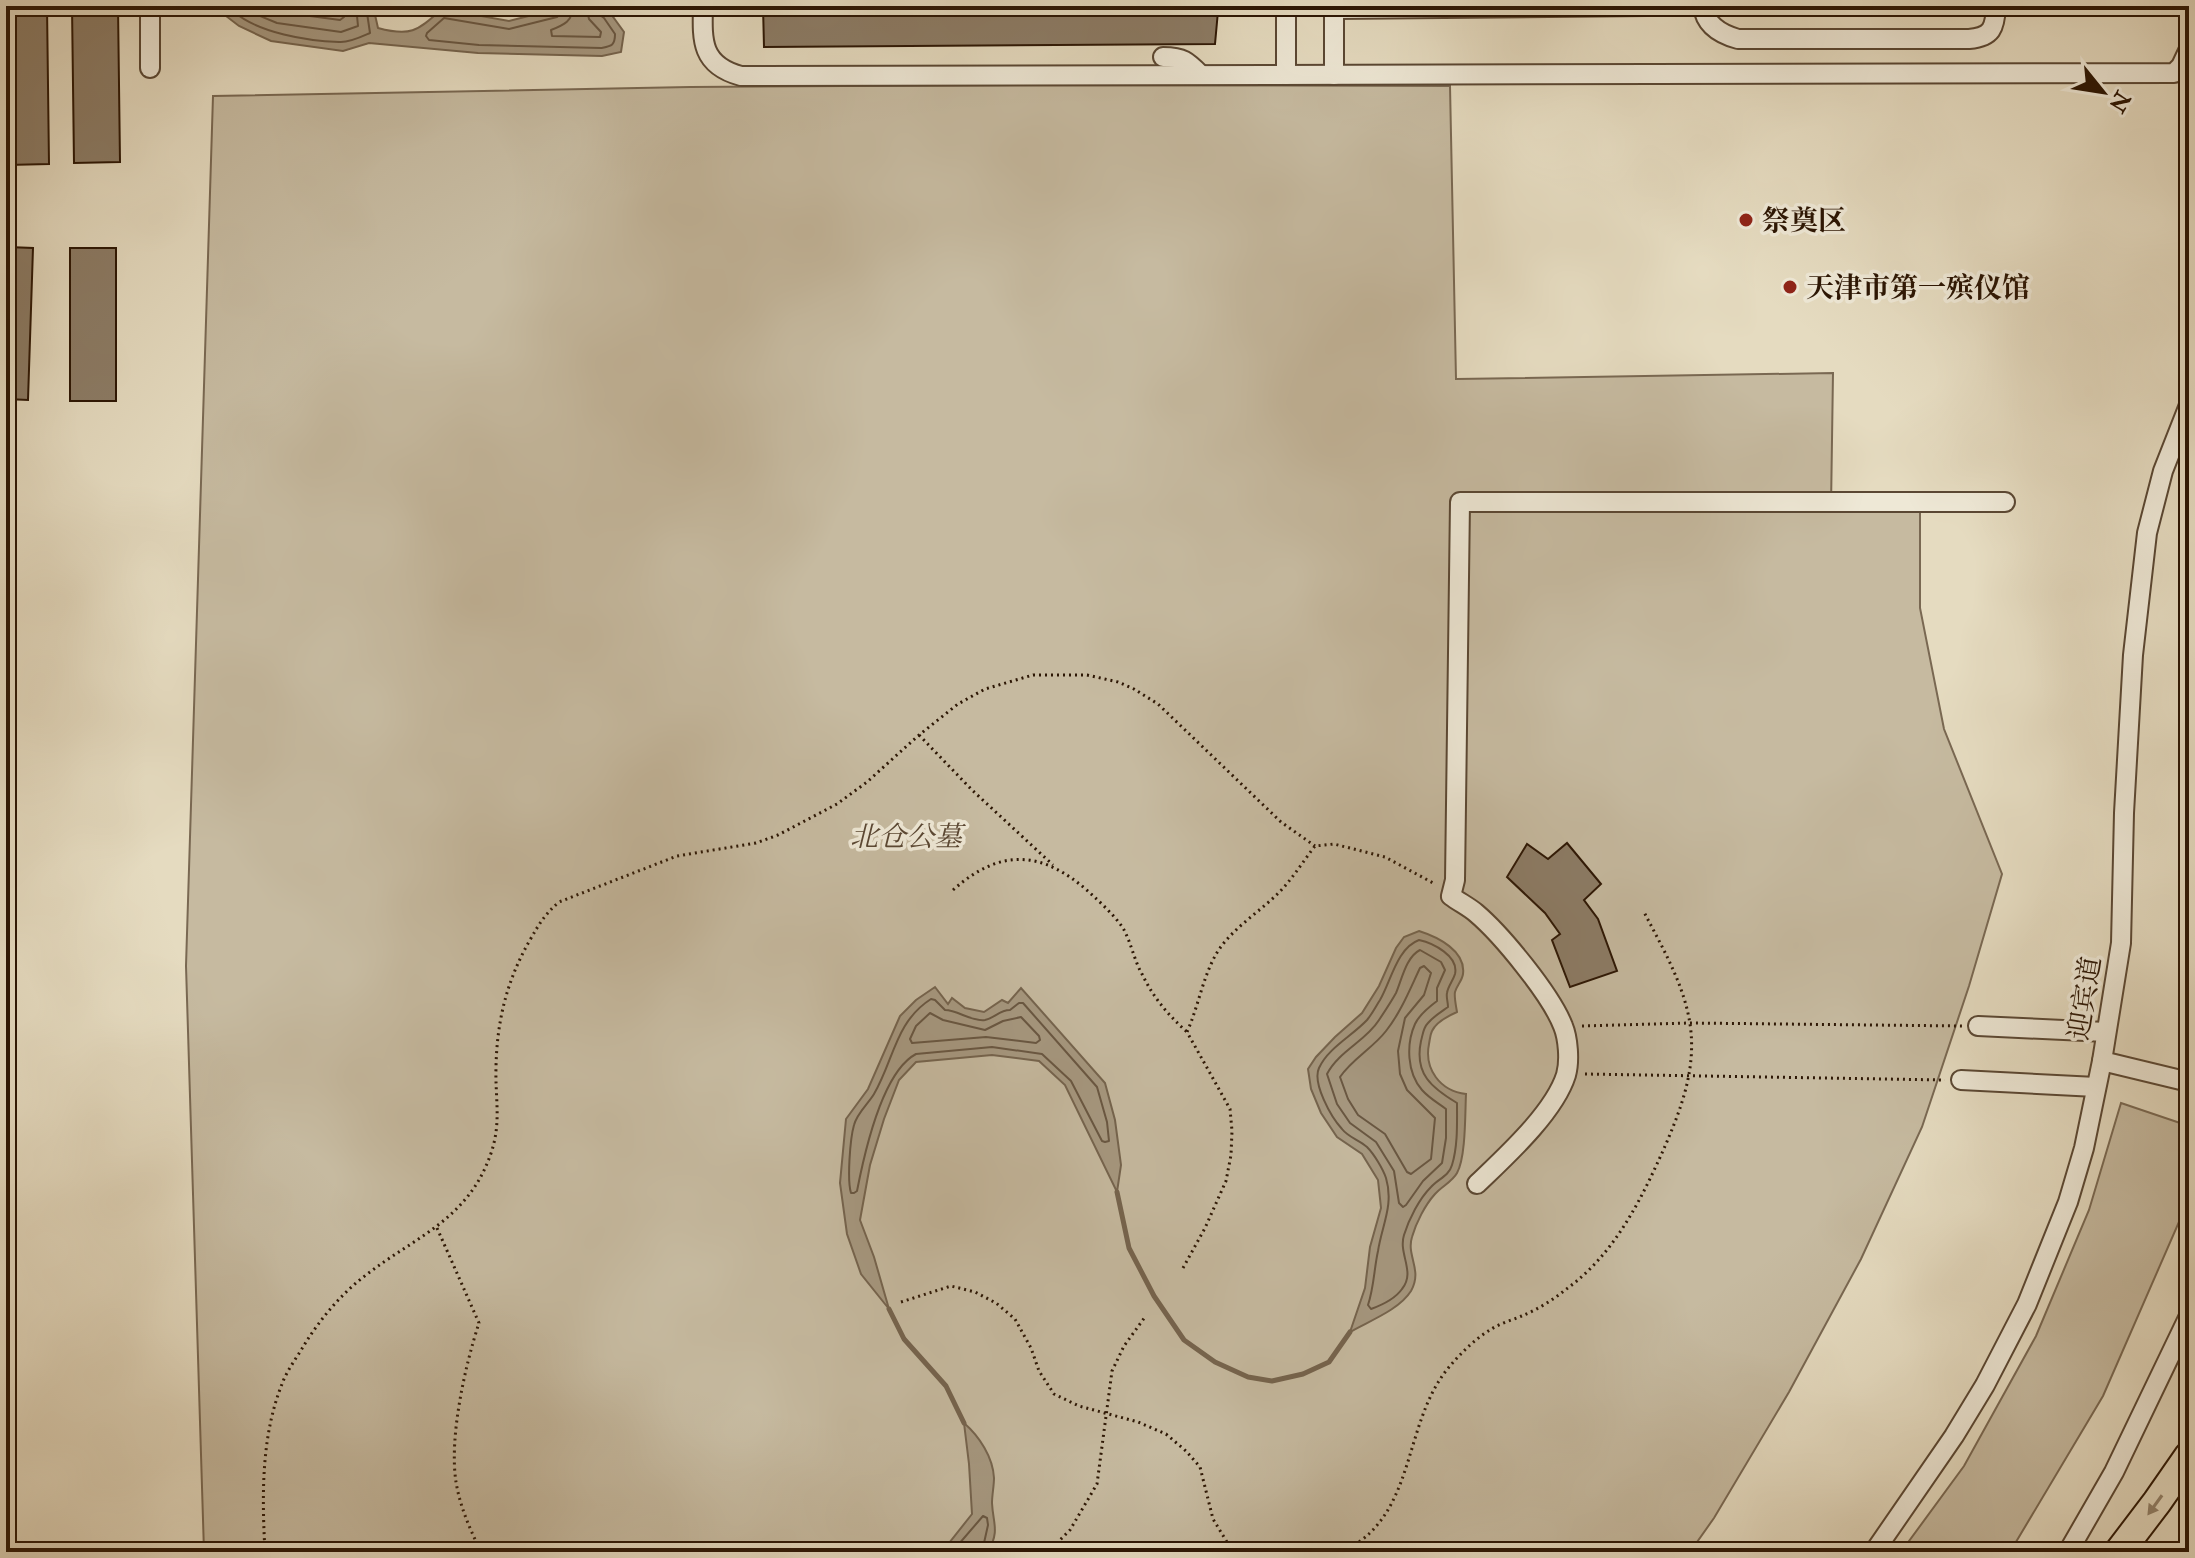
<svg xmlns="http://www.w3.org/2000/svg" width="2195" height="1558" font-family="'IM FELL Double Pica','Noto Serif SC',serif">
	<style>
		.green { fill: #c6baa0; stroke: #796852; stroke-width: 2 }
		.water { fill: #a69880; stroke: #75644e; stroke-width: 2 }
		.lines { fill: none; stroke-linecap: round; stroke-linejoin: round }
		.shore { stroke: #695742; stroke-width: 2 }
		.stream { stroke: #75644e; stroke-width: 5 }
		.building { fill: #8c7c66; stroke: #2c1604; stroke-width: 2 }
		.minor-casing { stroke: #5a4733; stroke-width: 22 }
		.highway-casing { stroke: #2c1604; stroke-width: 32 }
		.path { stroke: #2c1604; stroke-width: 3; stroke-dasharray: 2 4; stroke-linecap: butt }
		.minor { stroke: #eee8d6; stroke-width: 18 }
		.highway { stroke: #e5dbc0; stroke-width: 28 }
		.oneway { fill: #92826b }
		.poi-dot { fill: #8f2418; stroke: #eee8d6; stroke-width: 3 }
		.labels { text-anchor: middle; stroke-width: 7; stroke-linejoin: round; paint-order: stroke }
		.poi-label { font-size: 28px; font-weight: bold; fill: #2c1604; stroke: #eee8d6; text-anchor: start }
		.park-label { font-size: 28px; font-style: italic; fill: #5a4733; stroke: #eee8d6 }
		.street-label { font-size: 28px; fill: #2c1604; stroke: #eee8d6 }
	</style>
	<rect width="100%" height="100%" fill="#e5dbc0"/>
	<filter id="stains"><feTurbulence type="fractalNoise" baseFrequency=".0025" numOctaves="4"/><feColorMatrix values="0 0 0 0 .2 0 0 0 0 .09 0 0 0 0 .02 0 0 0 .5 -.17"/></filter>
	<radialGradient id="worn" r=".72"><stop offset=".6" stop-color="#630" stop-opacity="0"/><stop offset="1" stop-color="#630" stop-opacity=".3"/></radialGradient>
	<g class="green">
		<path d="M1009 85 1450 86 1456 379 1833 373 1831 507H1920V608L1944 729 2002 874 1969 986 1922 1127 1861 1259 1789 1392 1714 1518 1690 1552H204L186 966 213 96 690 87Z"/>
		<path d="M2121 1103 2189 1126V1199L2103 1396 2010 1552H1901L1964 1466 2036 1336 2089 1210Z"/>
	</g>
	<g class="water">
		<path d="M229 6H373L378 28C411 37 417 31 442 9L509 21 568 6 608 10 624 32 621 52 602 56 478 53 369 43 343 51 271 41 239 26 226 16 224 10Z"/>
		<path d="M1419 931C1438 937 1466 951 1463 974 1462 981 1457 985 1455 992 1454 997 1456 1006 1457 1012 1448 1016 1436 1022 1432 1031 1430 1035 1430 1039 1429 1044 1424 1069 1440 1091 1466 1094 1465 1113 1466 1157 1457 1173 1452 1182 1442 1186 1435 1194 1425 1205 1416 1223 1412 1237 1406 1256 1423 1270 1411 1291 1399 1310 1369 1321 1350 1332L1365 1288 1370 1247 1381 1208 1378 1180 1362 1154 1337 1137 1321 1113 1311 1089 1308 1069 1316 1057 1335 1037 1362 1013 1379 986 1396 948 1404 937Z"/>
		<path d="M935 987 948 1004 952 998 965 1008 984 1012 1002 1000 1008 1003 1021 988 1105 1083 1115 1120 1121 1165 1117 1192 1065 1085 1039 1061 992 1055 916 1062 899 1080 884 1119 870 1165 860 1220 874 1257 889 1309 861 1274 847 1234 840 1183 846 1119 868 1089 900 1016 916 1000Z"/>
		<path d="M964 1423C979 1436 993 1457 994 1478 994 1486 992 1495 992 1503 993 1524 1000 1530 988 1552H942L972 1514 969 1464Z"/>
	</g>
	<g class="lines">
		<g class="shore">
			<path d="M233 6 234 12C259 33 307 41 339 42 349 43 361 37 370 33L366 6"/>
			<path d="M243 6 248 11 277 23 341 32 358 26 356 6"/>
			<path d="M267 6 280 12 340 20 344 17V6"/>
			<path d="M563 6 562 12 557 17 509 29 444 18 427 33 426 36 429 40 479 45 601 48C611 46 615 46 615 34L604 18 597 13 596 6"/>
			<path d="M573 6C573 21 564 25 551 30L552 36 600 37 601 32 589 19 586 6"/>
			<path d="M1419 940C1433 943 1459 956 1455 974 1453 981 1448 986 1447 993 1446 997 1448 1002 1448 1007 1441 1012 1434 1016 1428 1023 1423 1028 1423 1034 1421 1041 1414 1074 1432 1088 1457 1103 1457 1122 1458 1146 1452 1165 1449 1176 1438 1179 1431 1187 1419 1199 1409 1219 1404 1235 1398 1254 1416 1272 1402 1289 1395 1299 1382 1305 1371 1309L1368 1305C1374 1287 1374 1269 1378 1251 1382 1225 1394 1205 1386 1178 1383 1169 1374 1154 1367 1147 1359 1140 1348 1137 1342 1129 1331 1117 1312 1083 1319 1068 1328 1048 1352 1036 1367 1020 1372 1014 1376 1006 1380 1000 1391 981 1397 948 1419 940Z"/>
			<path d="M1420 950 1441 962 1445 970 1437 988V1001C1429 1007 1419 1015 1415 1024 1406 1044 1407 1073 1422 1090 1429 1098 1438 1103 1446 1109V1138L1442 1163 1423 1181 1406 1205 1403 1207 1399 1203 1394 1171 1376 1142 1350 1123 1337 1104 1327 1074C1339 1051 1366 1041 1379 1020 1385 1011 1391 1002 1396 993 1402 979 1406 957 1420 950Z"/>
			<path d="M1424 966 1431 973 1424 995 1405 1018 1398 1051 1400 1074 1407 1090 1435 1118 1431 1159 1411 1174 1407 1172 1385 1134 1358 1115 1348 1099 1340 1077C1352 1059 1373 1048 1386 1031 1401 1012 1410 989 1420 968Z"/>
			<path d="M931 999 935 1000 945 1010C958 1010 971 1022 985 1020 995 1018 999 1010 1010 1010L1019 1003H1023L1097 1087 1107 1122 1109 1141 1105 1142 1102 1141 1071 1081 1042 1054 992 1047 916 1054C882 1072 864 1155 857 1191L854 1193H851C847 1180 850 1139 854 1125 857 1113 868 1104 874 1094 894 1060 895 1022 931 999Z"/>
			<path d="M930 1013 943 1020 985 1030 1003 1021 1021 1017 1039 1036 1040 1040 1036 1043 986 1037 912 1043 910 1039 916 1026Z"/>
			<path d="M952 1552 983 1516 987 1518 988 1525 982 1552"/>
		</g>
		<g class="stream">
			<path d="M1117 1192 1129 1248 1154 1296 1184 1340 1215 1362 1248 1377 1272 1381 1303 1374 1329 1362 1350 1332"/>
			<path d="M889 1309 904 1339 946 1386 964 1423"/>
		</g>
	</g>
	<g class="building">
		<path d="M6 6H47L49 164 7 165Z"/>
		<path d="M72 6H118L120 162 74 163Z"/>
		<path d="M763 6H1239L1238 12 1218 11 1215 44 764 47Z"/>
		<path d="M6 166H11L8 247 33 248 28 400 6 399Z"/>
		<rect x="70" y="248" width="46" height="153"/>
		<path d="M1567 843 1601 884 1584 900 1598 919 1617 971 1570 987 1552 940 1560 934 1545 913 1507 877 1527 844 1548 859Z"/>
	</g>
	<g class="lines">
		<defs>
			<g id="minor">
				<path d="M703 6C702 41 701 65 741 76L2174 73 2181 66 2189 49"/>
				<path d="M1334 6V75"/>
				<path d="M1703 6C1705 25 1720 34 1738 39H1969C1992 37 1995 28 1996 6"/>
				<path d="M1334 9 1647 6"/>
				<path d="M1163 57C1183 57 1187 61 1201 75"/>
				<path d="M150 68V6"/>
				<path d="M1286 75V6"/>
				<path d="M1978 1026 2106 1032"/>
				<path d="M2102 1061 2189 1082"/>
				<path d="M1961 1080 2096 1087"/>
				<path d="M1477 1184C1505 1157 1554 1113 1566 1075 1570 1061 1568 1038 1563 1026 1551 995 1502 935 1476 913 1469 907 1459 902 1451 896L1455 880 1460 502H2005"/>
				<path d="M1874 1552 1954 1436 1985 1385 2027 1304 2068 1202 2084 1148 2102 1061 2121 943 2124 813 2133 655 2147 533 2163 471 2189 405"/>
				<path d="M2068 1552 2114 1472 2189 1316"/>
			</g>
			<path id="highway" d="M2119 1552 2157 1502 2189 1456"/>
		</defs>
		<use href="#minor" class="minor-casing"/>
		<use href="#highway" class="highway-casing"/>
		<g class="path">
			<path d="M919 735 972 790 1053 865"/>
			<path d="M953 890C1001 847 1043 851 1089 892 1101 903 1114 915 1123 928 1131 942 1134 960 1142 974 1153 997 1168 1015 1187 1032"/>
			<path d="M1582 1026 1690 1023 1963 1026"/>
			<path d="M1585 1074 1945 1080"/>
			<path d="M437 1228 479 1323C465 1366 449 1437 456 1482 460 1507 470 1529 481 1552"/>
			<path d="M1183 1268 1205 1228 1226 1181 1231 1155 1232 1131 1230 1109 1187 1032C1199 1005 1203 975 1218 951 1235 925 1265 909 1285 886 1296 873 1305 859 1315 846L1334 844 1385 857 1435 884"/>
			<path d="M901 1302 951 1286 975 1292 996 1303 1015 1319 1031 1348 1039 1371 1054 1394 1079 1406 1138 1422 1166 1434 1186 1451 1200 1467 1213 1519 1233 1552"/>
			<path d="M265 1552C262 1496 261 1437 282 1384 287 1370 298 1356 306 1342 322 1317 342 1293 366 1275 415 1237 467 1220 490 1156 502 1124 495 1099 496 1067 497 1020 507 980 530 940 539 924 545 914 559 902L677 856 756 843 778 835 837 804 867 782 919 735 958 704 985 689 1033 675H1087L1118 682 1134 689 1158 704 1281 822 1315 846"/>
			<path d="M867 1552 895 1544"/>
			<path d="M1048 1552 1070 1530 1097 1484 1112 1371 1124 1346 1145 1317"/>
			<path d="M1331 1552C1340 1549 1352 1548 1359 1542 1416 1501 1405 1418 1450 1366 1461 1353 1475 1339 1490 1330 1500 1323 1513 1320 1524 1315 1538 1309 1553 1300 1565 1290 1612 1257 1639 1204 1662 1153 1680 1112 1697 1070 1690 1024 1684 984 1662 947 1644 912"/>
		</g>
		<use href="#minor" class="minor"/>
		<use href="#highway" class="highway"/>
	</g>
	<defs><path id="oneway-solid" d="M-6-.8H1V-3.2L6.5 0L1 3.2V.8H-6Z" transform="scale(2)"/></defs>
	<use class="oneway" href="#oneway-solid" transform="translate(2155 1505) rotate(126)"/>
	<g class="poi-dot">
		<circle cx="1746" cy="220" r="8"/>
		<circle cx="1790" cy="287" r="8"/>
	</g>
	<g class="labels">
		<g class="poi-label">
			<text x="1762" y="230">祭奠区</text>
			<text x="1806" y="297">天津市第一殡仪馆</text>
		</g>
		<g class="park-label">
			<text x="906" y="846">北仓公墓</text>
		</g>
		<g class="street-label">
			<text transform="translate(2084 998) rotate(-81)" y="10">迎宾道</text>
		</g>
	</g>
	<rect width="2195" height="1558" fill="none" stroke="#e5dbc0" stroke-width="32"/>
	<rect x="8" y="8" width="2179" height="1542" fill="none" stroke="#2c1604" stroke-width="4"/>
	<rect x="16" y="16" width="2163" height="1526" fill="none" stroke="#2c1604" stroke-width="2"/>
	<g transform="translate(2103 92) rotate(120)" stroke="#eee8d6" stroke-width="6" paint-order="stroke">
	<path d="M0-6L14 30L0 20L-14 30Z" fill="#2c1604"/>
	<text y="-12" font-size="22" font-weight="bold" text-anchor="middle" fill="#2c1604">N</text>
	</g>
	<rect width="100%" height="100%" filter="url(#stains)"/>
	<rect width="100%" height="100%" fill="url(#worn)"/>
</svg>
